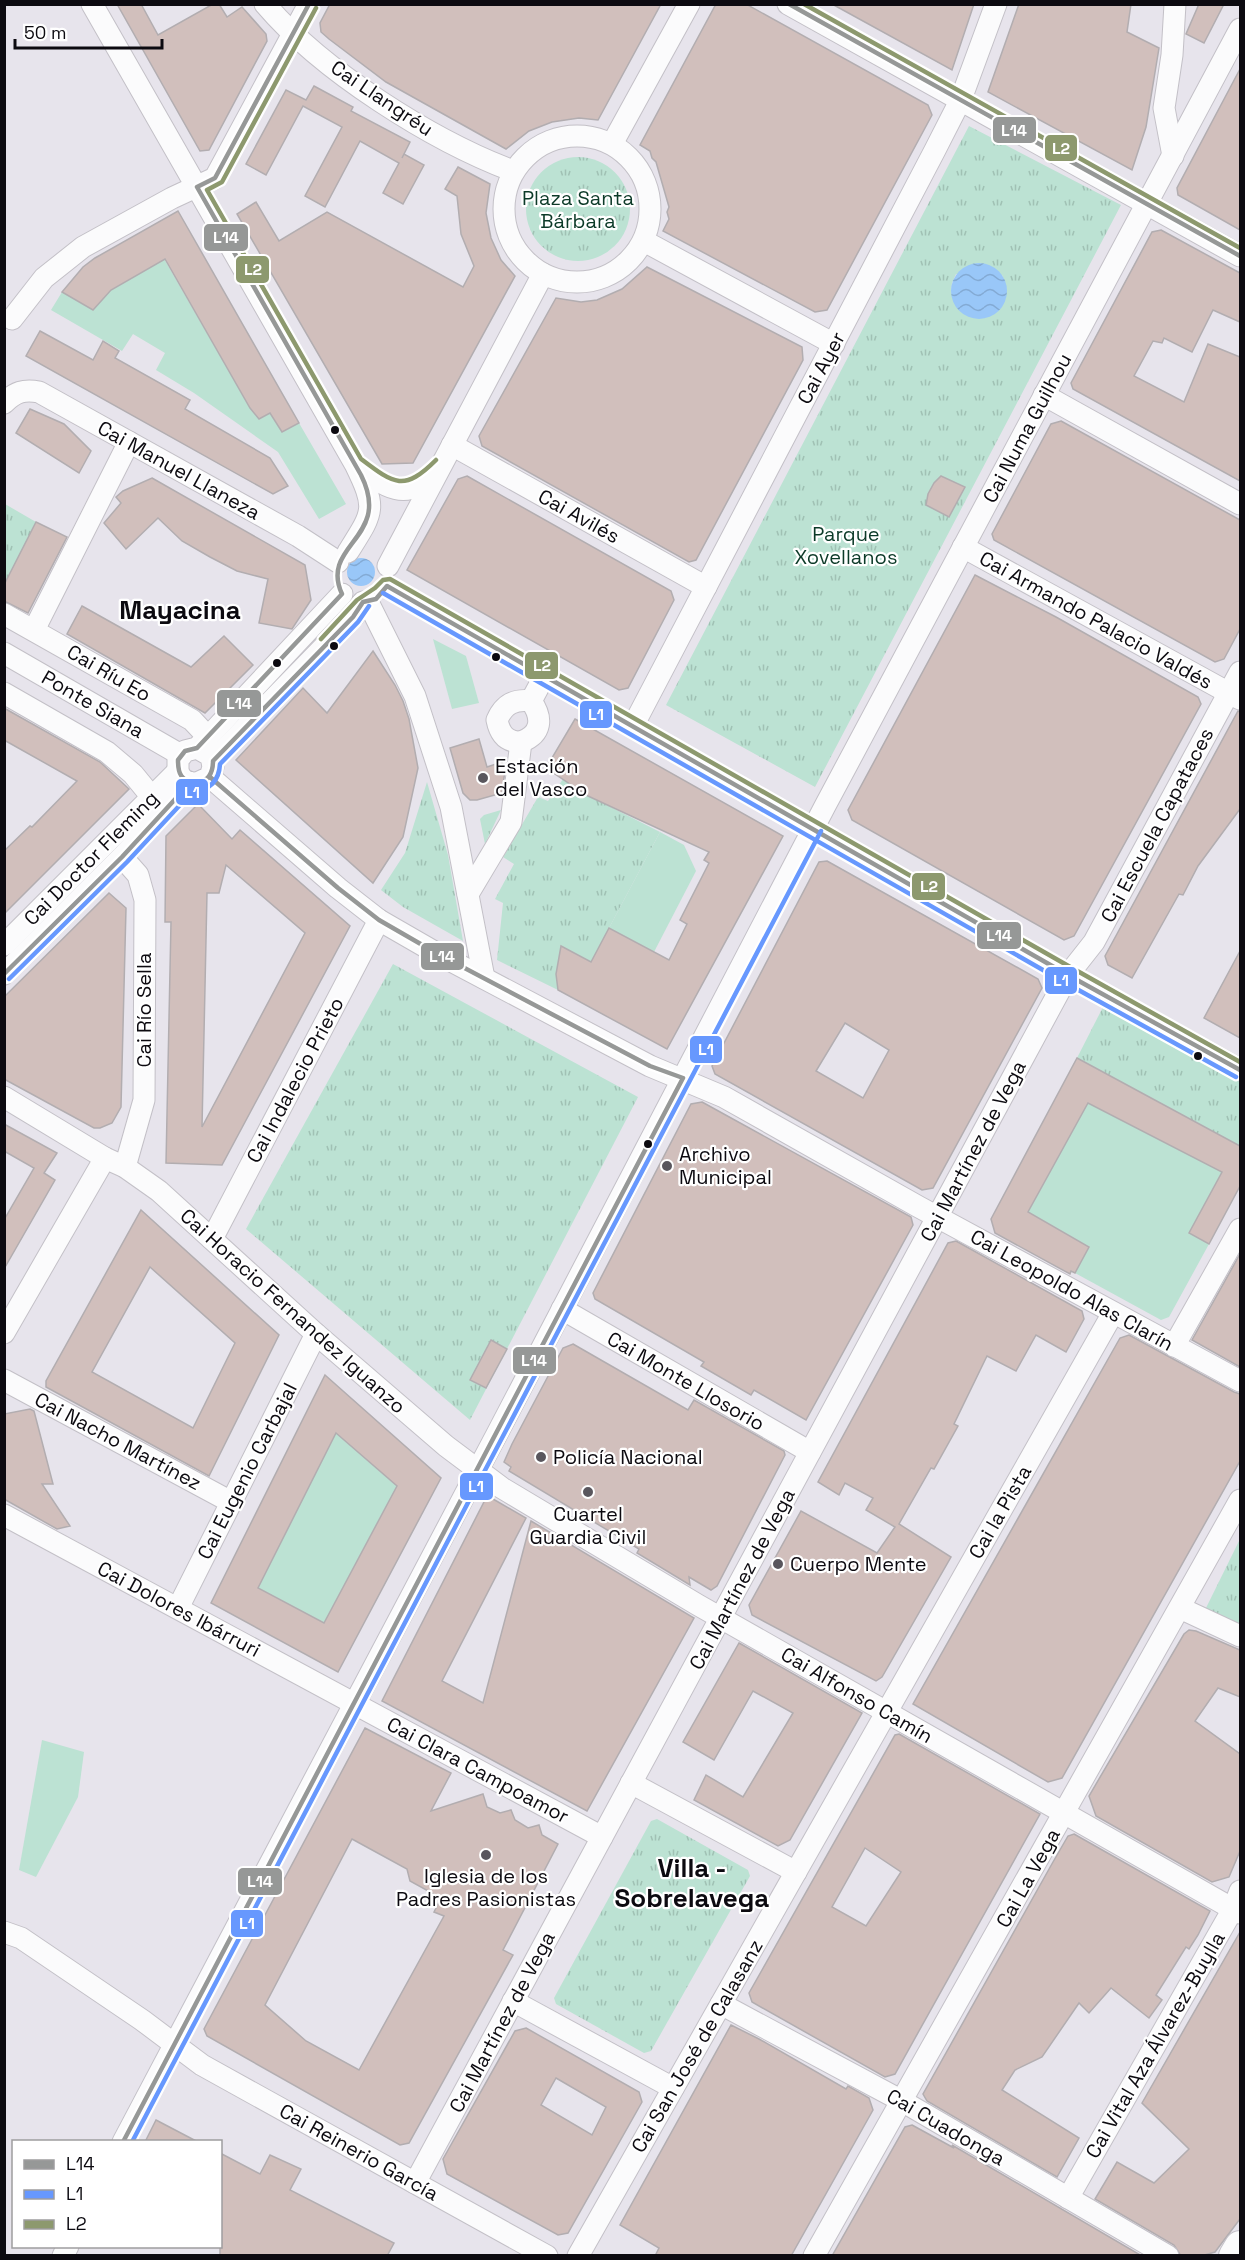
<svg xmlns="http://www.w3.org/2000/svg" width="1245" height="2260" font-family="'Space Grotesk',sans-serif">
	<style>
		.grass { fill: url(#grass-tufts); fill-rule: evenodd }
		.garden { fill: #bce2d3 }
		.water { fill: url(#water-waves) }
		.building { fill: #d1bfbc; stroke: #b2adb0; stroke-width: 1.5; fill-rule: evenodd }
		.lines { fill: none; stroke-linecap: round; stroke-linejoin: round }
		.street-casing { stroke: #c3c0c7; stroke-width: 23 }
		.secondary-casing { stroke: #c3c0c7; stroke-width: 32 }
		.street { stroke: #fbfbfc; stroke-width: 21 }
		.secondary { stroke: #fbfbfc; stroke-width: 30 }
		.bus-1-casing { stroke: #fff; stroke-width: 9 }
		.bus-2-casing { stroke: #fff; stroke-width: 9 }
		.bus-3-casing { stroke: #fff; stroke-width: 9 }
		.bus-1 { stroke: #969897; stroke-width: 4.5 }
		.bus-2 { stroke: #6798fe; stroke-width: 4.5 }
		.bus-3 { stroke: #8d996e; stroke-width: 4.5 }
		.bus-dot { fill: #0c0a10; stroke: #fff; stroke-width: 2 }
		.poi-dot { fill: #59565d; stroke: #fff; stroke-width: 2 }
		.labels { text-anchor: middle; stroke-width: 4.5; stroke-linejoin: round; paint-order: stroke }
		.street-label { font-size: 20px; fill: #0c0a10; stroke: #fff }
		.park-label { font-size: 20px; fill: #0c3a28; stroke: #fff }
		.poi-label { font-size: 20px; fill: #0c0a10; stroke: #fff; text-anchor: start }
		.district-label { font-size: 26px; font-weight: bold; fill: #0c0a10; stroke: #fff }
		.line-badge { stroke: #fff; stroke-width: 2 }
		.badge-label { font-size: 16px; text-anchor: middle; font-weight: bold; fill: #fff }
	</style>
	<defs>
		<pattern id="grass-tufts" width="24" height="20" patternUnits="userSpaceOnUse" patternTransform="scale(1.5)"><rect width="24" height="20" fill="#bce2d3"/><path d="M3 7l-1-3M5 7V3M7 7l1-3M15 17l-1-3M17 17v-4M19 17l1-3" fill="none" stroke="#a0c1b4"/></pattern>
		<pattern id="water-waves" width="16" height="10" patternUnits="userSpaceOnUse" patternTransform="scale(1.5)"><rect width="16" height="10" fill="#99c7f8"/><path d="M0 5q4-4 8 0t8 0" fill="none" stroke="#83aad4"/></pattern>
	</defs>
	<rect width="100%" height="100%" fill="#e7e4ec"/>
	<g class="grass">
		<path d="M969 126 1121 205 815 787 666 705ZM956 274 1002 275C1011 294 1003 312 984 318L951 292 952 283ZM941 476 965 488 949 517 926 505C928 492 932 485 941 476Z"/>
		<circle cx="578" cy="209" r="52"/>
		<path d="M5 504 36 522 5 585Z"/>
		<path d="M563 779 589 796 660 832 591 962 561 946 556 974 558 990 497 960 503 903 495 899 514 864 503 857 538 797 548 801Z"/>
		<path d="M427 782 448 855 463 941 403 907 381 890 405 853Z"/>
		<path d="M501 810 485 844 480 819 484 815Z"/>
		<path d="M393 964 638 1097 470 1420 246 1229Z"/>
		<path d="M1103 1007 1240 1082V1146L1077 1058Z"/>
		<path d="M1240 1539V1627L1205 1610Z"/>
		<path d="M657 1819 748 1870 750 1876 651 2051 644 2053 556 2004 554 1998 651 1821Z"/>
	</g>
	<g class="garden">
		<path d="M147 229 250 408 259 419 270 413 282 432 299 423 346 504 319 519 278 452 194 393 156 370 165 353 133 334 122 351 51 310 62 292 93 310 111 290 149 268Z"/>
		<path d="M433 639 466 656 479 703 452 709Z"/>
		<path d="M660 832 684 845 696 871 654 952 609 928Z"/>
		<path d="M1088 1102 1226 1164 1189 1233 1209 1244 1169 1317 1161 1320 1075 1273 1089 1247 1037 1217 1025 1218Z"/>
		<path d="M336 1433 424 1510 385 1508 324 1623 227 1572 236 1553 267 1569Z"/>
		<path d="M42 1740 84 1752 78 1797 36 1877 19 1870Z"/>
	</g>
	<g class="water">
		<circle cx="979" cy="291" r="28"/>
		<circle cx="361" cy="572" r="14"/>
	</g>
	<g class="building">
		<path d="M117 4H141L158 35 213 4H219L227 17 242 7 266 34 267 41 209 150 200 151Z"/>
		<path d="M330 4H661L598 120 579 118 552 122 529 131 506 149 386 82 329 39 321 32 320 23Z"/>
		<path d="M716 4H746L928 105 932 115 827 310 815 312 663 231 669 219 667 212 669 207 656 162 652 158 650 151 640 145Z"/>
		<path d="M832 4H974L952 70Z"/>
		<path d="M1019 4H1131L1127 32 1159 48 1146 127 1132 170 988 92Z"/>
		<path d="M1199 4H1224L1204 43 1186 34Z"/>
		<path d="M1240 69V230L1178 195 1177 188Z"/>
		<path d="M314 86 353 107 351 111 410 142 402 158 404 154 424 165 403 204 383 193 399 163 360 141 325 207 305 196 342 127 303 106 266 175 246 164 286 90 306 100Z"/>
		<path d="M458 167 490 184 486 213 491 238 501 260 515 276 413 463 382 464 237 214 256 202 279 241 327 212 463 287 474 266 461 234 457 196 445 189Z"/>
		<path d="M178 211 299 423 282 432 270 413 259 419 250 408 165 259 111 290 93 310 62 292 83 267 95 258Z"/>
		<path d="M1161 230 1240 273V322L1213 310 1192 352 1164 338 1162 343 1153 341 1134 376 1184 402 1208 344 1240 357V481L1073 389 1071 383 1152 232Z"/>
		<path d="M647 267 802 347 803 360 696 560 689 562 482 446 479 436 556 298 581 302 597 300 622 289Z"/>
		<path d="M40 331 93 360 103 341 119 351 115 358 190 400 185 409 270 458 288 486 273 494 26 356Z"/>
		<path d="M30 409 64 424 91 451 79 473 16 433Z"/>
		<path d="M1061 421 1240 520V629L1224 659 1215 662 994 540 992 534 1051 424Z"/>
		<path d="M467 476 671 591 674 600 628 688 619 690 407 570 458 479Z"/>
		<path d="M941 476 965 487 949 517 926 505 928 494 934 483Z"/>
		<path d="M152 478 305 565 311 600 292 629 259 623 268 579 237 571 210 557 182 541 158 518 126 549 104 523 121 503 116 497 123 491Z"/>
		<path d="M36 522 67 537 28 613 4 601V585Z"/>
		<path d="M975 575 1056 617 1198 697 1201 704 1074 936 1064 940 852 820 848 810Z"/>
		<path d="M82 606 191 667 224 636 253 665 205 713 67 634Z"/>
		<path d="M373 651 395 685 403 701 409 719 418 768 403 837 373 883 236 760 303 688 327 713Z"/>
		<path d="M4 708 100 762 129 789 4 914V851L30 826 32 827 77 781 4 740Z"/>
		<path d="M1238 711 1240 712V809L1198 866 1183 895 1179 894 1132 978 1108 965 1105 956Z"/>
		<path d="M575 719 783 836 667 1049 558 990 556 974 561 946 591 962 609 928 669 960 687 924 680 920 709 863 704 860 709 852 588 796 546 768Z"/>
		<path d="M479 739 487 767 502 762 505 770 502 793 477 800H470L463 793 450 748Z"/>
		<path d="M198 804 232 839 240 830 350 926 222 1165 166 1163 171 922H165L166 836ZM226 865 305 933 202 1127 207 893H219Z"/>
		<path d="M827 861 1038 979 1042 988 933 1188 922 1190 715 1074 712 1066 819 862ZM845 1023 889 1050 863 1098 816 1071Z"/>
		<path d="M109 893 126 908 121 1107 112 1123 100 1128H94L4 1079V997Z"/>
		<path d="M1240 951V1038L1204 1018Z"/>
		<path d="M1077 1058 1240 1146V1186L1209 1244 1189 1233 1222 1172 1088 1103 1028 1212 1089 1247 1075 1273 1071 1271 1070 1274 995 1233 991 1219Z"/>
		<path d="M702 1102 911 1217 913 1225 806 1420 754 1390 751 1395 701 1366 704 1362 595 1299 593 1293 691 1104Z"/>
		<path d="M4 1124 57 1153 44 1173 55 1180 4 1269V1220L34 1168 4 1151Z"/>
		<path d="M141 1210 279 1335 209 1476 46 1387V1381ZM150 1267 235 1343 193 1428 92 1372Z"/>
		<path d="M956 1241 1082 1311 1084 1319 1066 1352 1036 1335 1016 1371 987 1356 954 1424 958 1426 934 1469 931 1468 899 1524 951 1557 882 1677 876 1681 752 1615 749 1605 801 1511 877 1553 895 1527 866 1510 873 1498 845 1483 839 1495 818 1482 948 1243Z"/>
		<path d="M1240 1254V1367L1192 1340Z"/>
		<path d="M1129 1335 1234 1392 1240 1394V1461L1062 1778 1048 1782 913 1704 1120 1338Z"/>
		<path d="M491 1340 507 1349 486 1388 470 1380Z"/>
		<path d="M573 1344 688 1410 694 1400 784 1451 785 1455 717 1586 711 1590 689 1577 690 1585 637 1553 639 1549 509 1471 511 1467 504 1462 512 1444 563 1348Z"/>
		<path d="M325 1375 441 1478 338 1672 211 1603ZM336 1433 397 1486 324 1623 258 1588Z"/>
		<path d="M30 1409 34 1411 53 1484H42L70 1526 57 1529 4 1499V1414Z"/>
		<path d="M493 1499 526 1518 442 1681 483 1703 531 1521 694 1618 587 1811 382 1701 485 1500Z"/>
		<path d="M1189 1630 1196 1631 1240 1650V1697L1218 1688 1195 1721 1240 1754V1851L1229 1877 1212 1882 1096 1816 1089 1796 1184 1634Z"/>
		<path d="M739 1643 862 1713 790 1840 778 1846 694 1800 706 1775 743 1797 793 1713 753 1691 714 1760 683 1742Z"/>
		<path d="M365 1728 451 1773 431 1811 483 1794 487 1807 500 1813 511 1810 515 1820 528 1828 539 1825 542 1835 558 1844 503 1950 513 1955 409 2143 400 2145 207 2036 204 2029ZM352 1839 407 1869 410 1881 441 1898 434 1912 444 1916 359 2070 306 2041 265 2005Z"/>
		<path d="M899 1734 1040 1814 895 2074 885 2077 752 2002 749 1993 895 1735ZM865 1848 901 1872 866 1926 832 1907Z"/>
		<path d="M1074 1834 1210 1911 1198 1935 1189 1949 1186 1947 1156 1995 1162 2000 1149 2018 1111 1988 1089 2013 1079 2003 1042 2057 1015 2070 1002 2090 1079 2138 1057 2177 927 2101 923 2094 1053 1862 1068 1836Z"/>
		<path d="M1240 1932V2219L1215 2252 1201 2256H1181L1174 2245 1095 2199 1117 2162 1154 2183 1189 2149 1142 2103Z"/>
		<path d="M731 2025 759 2039 846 2089 848 2086 869 2098 873 2110 791 2256H655L659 2248 620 2225Z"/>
		<path d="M526 2028 639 2092 642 2102 568 2233 558 2235 447 2174 443 2159 515 2031ZM556 2078 606 2107 592 2135 541 2105Z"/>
		<path d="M156 2120 198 2142H145Z"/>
		<path d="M912 2125 954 2148 952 2145 1142 2256H832L905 2127Z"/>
		<path d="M220 2153 260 2174 270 2155 301 2169 290 2190 394 2243 387 2256H220Z"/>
	</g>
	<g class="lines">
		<defs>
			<g id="street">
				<path d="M92 4 355 464C377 509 374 511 348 552"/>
				<path d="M265 4C322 71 431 140 513 171"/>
				<path d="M788 4 1240 256"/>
				<circle cx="577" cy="209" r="73"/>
				<path d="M612 144 689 4"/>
				<path d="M1173 156 1164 108 1172 55 1175 4"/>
				<path d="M644 241 834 344"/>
				<path d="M12 319 44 278 83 247 172 198 215 178 309 4"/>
				<path d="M1044 395 1240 504"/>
				<path d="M4 403C15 392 24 389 39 392L298 536 338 562"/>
				<path d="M452 445 706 587"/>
				<path d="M358 466C384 487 407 503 434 473"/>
				<path d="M963 547 1240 699"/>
				<path d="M388 566 543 274"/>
				<path d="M387 586 1068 975 1240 1070"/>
				<path d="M368 602 415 696 451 807 484 978"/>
				<path d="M4 614 192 720 208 737"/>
				<path d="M34 630 129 442"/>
				<path d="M4 653 181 755"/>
				<path d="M4 693 107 752 133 774 151 796"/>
				<path d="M633 726 935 150 961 99 996 4"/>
				<path d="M521 742C507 742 500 735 497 720 504 704 514 699 531 701"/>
				<path d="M197 748 211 756 213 767 210 777 195 784 184 780 180 776 178 771V760L185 751 197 748 208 737 342 594"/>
				<path d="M213 761 353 617 363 602"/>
				<path d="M210 777 338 888 379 920 438 954 650 1066 724 1097 919 1207 1240 1381"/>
				<path d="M122 857 138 875 145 900 144 1100 125 1167"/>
				<path d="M468 894 511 822 521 742C542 734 543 718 531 701L545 675"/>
				<path d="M4 945 178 771"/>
				<path d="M4 974 122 857 190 783"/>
				<path d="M4 1097 105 1158 125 1167 159 1191 316 1334 446 1446 502 1488 698 1605 1240 1913"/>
				<path d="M212 1239 379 920"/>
				<path d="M562 1309 810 1452"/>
				<path d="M4 1333 105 1158"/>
				<path d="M1174 1346 1240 1229"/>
				<path d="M4 1380 231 1502"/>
				<path d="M4 1515 602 1837"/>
				<path d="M178 1608 316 1334"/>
				<path d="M1180 1608 1240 1636"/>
				<path d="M631 1783 796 1872"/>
				<path d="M4 1932 21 1938 142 2020 202 2065 547 2256"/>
				<path d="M513 2001 673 2088"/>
				<path d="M721 2004 902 2101 1168 2256"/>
				<path d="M123 2142 498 1432 825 806 1240 29"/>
				<path d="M415 2183 1068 975 1094 942 1240 672"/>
				<path d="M1068 2198 1233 1909 1240 1891"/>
				<path d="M63 2256 68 2246"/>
				<path d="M578 2256 1113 1313"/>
				<path d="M814 2256 1240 1500"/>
			</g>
			<path id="secondary" d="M1234 2256 1240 2246"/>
		</defs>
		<use href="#street" class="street-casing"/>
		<use href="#secondary" class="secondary-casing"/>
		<use href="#street" class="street"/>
		<use href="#secondary" class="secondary"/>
		<defs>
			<g id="bus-1">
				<path d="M309 4 215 178 197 187 361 475C393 539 319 544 342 594L197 748 185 751 178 760C178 775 181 779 195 784 208 781 213 774 213 761L353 617 363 602 376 599 387 586 1068 975 1240 1070"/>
				<path d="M789 4 1240 256"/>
				<path d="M4 974 122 857 190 783H201L210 777"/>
				<path d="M123 2142 683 1078 650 1066 438 954 379 920 338 888 210 777"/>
			</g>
			<g id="bus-2">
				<path d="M383 593 1064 982 1236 1077"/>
				<path d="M9 979 127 862 193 791C210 790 219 781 220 764L358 622 369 606"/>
				<path d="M132 2142 821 831"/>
			</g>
			<g id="bus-3">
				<path d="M804 4 1240 248"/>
				<path d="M316 8 222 182 207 190 361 459C394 484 404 492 436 460"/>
				<path d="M321 639 357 600 375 588 383 580 390 579 1072 968 1240 1062"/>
			</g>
		</defs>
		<use href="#bus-1" class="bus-1-casing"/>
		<use href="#bus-2" class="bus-2-casing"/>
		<use href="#bus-3" class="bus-3-casing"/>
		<use href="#bus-1" class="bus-1"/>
		<use href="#bus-2" class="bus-2"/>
		<use href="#bus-3" class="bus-3"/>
	</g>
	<g class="bus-dot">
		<circle cx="335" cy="430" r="5"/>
		<circle cx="334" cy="646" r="5"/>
		<circle cx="496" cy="657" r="5"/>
		<circle cx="277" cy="663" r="5"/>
		<circle cx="1198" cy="1056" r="5"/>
		<circle cx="648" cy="1144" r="5"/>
	</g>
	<g class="poi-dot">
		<circle cx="483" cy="778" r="6"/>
		<circle cx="667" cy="1166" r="6"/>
		<circle cx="541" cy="1457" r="6"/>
		<circle cx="588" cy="1492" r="6"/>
		<circle cx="778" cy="1564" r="6"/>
		<circle cx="486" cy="1855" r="6"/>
	</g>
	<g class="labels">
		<g class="street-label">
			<text transform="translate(382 98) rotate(34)" y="7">Cai Llangréu</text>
			<text transform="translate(821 368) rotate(-62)" y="7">Cai Ayer</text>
			<text transform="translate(1027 428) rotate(-62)" y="7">Cai Numa Guilhou</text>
			<text transform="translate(179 470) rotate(29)" y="7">Cai Manuel Llaneza</text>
			<text transform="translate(579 516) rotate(29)" y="7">Cai Avilés</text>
			<text transform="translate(1096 620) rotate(29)" y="7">Cai Armando Palacio Valdés</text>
			<text transform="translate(109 673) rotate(30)" y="7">Cai Ríu Eo</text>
			<text transform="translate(93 704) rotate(30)" y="7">Ponte Siana</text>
			<text transform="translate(1157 825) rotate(-62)" y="7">Cai Escuela Capataces</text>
			<text transform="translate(91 858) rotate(-45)" y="7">Cai Doctor Fleming</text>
			<text transform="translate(144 1010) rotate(-90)" y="7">Cai Río Sella</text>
			<text transform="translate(295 1080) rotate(-62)" y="7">Cai Indalecio Prieto</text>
			<text transform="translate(973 1151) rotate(-62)" y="7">Cai Martínez de Vega</text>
			<text transform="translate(1072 1290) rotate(29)" y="7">Cai Leopoldo Alas Clarín</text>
			<text transform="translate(293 1311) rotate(42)" y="7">Cai Horacio Fernandez Iguanzo</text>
			<text transform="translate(686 1381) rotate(30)" y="7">Cai Monte Llosorio</text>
			<text transform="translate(118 1441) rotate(28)" y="7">Cai Nacho Martínez</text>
			<text transform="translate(247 1471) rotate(-63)" y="7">Cai Eugenio Carbajal</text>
			<text transform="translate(1000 1512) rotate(-60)" y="7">Cai la Pista</text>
			<text transform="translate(742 1579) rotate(-62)" y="7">Cai Martínez de Vega</text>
			<text transform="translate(179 1609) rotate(28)" y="7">Cai Dolores Ibárruri</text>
			<text transform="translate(857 1695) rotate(30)" y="7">Cai Alfonso Camín</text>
			<text transform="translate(478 1770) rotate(28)" y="7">Cai Clara Campoamor</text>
			<text transform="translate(1028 1878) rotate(-61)" y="7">Cai La Vega</text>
			<text transform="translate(502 2022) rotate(-62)" y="7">Cai Martínez de Vega</text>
			<text transform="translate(1155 2045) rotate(-60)" y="7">Cai Vital Aza Álvarez-Buylla</text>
			<text transform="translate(697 2046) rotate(-60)" y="7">Cai San José de Calasanz</text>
			<text transform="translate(946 2127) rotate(30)" y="7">Cai Cuadonga</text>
			<text transform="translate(359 2152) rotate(29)" y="7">Cai Reinerio García</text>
		</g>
		<g class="park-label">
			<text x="578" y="205">Plaza Santa<tspan x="578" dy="23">Bárbara</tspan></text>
			<text x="846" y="541">Parque<tspan x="846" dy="23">Xovellanos</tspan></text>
		</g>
		<g class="poi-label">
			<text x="495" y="773">Estación<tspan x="495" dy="23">del Vasco</tspan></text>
			<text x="679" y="1161">Archivo<tspan x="679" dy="23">Municipal</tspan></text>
			<text x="553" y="1464">Policía Nacional</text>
			<text x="588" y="1521" text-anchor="middle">Cuartel<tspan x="588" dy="23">Guardia Civil</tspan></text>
			<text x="790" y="1571">Cuerpo Mente</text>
			<text x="486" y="1883" text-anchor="middle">Iglesia de los<tspan x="486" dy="23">Padres Pasionistas</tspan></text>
		</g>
		<g class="district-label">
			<text x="180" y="619">Mayacina</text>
			<text x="692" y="1877">Villa -<tspan x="692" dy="30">Sobrelavega</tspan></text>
		</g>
	</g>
	<g class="line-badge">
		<rect x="992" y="116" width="45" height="28" rx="6" fill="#969897"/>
		<rect x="1044" y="134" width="34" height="28" rx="6" fill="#8d996e"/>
		<rect x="203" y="223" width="46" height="29" rx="6" fill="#969897"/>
		<rect x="235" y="255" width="35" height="29" rx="6" fill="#8d996e"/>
		<rect x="524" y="651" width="35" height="29" rx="6" fill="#8d996e"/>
		<rect x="216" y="689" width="46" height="29" rx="6" fill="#969897"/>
		<rect x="579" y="700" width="34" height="29" rx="6" fill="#6798fe"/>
		<rect x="175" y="778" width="34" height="28" rx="6" fill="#6798fe"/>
		<rect x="911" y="872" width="35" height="29" rx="6" fill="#8d996e"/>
		<rect x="976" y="921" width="46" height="29" rx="6" fill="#969897"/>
		<rect x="420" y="942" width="45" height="29" rx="6" fill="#969897"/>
		<rect x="1044" y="966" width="34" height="29" rx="6" fill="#6798fe"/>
		<rect x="689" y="1035" width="34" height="29" rx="6" fill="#6798fe"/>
		<rect x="512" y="1346" width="45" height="29" rx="6" fill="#969897"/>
		<rect x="459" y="1472" width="35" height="29" rx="6" fill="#6798fe"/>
		<rect x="237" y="1867" width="46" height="29" rx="6" fill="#969897"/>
		<rect x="230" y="1909" width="34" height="29" rx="6" fill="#6798fe"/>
	</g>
	<g class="badge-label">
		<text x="1014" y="136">L14</text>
		<text x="1061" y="154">L2</text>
		<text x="226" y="243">L14</text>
		<text x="253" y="275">L2</text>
		<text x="542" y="671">L2</text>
		<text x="239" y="709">L14</text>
		<text x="596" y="720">L1</text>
		<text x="192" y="798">L1</text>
		<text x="929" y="892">L2</text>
		<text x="999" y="941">L14</text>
		<text x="442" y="962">L14</text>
		<text x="1061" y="986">L1</text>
		<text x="706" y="1055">L1</text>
		<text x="534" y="1366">L14</text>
		<text x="476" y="1492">L1</text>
		<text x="260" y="1887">L14</text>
		<text x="247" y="1929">L1</text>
	</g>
	<rect width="1245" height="2260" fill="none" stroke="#0c0a10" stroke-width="12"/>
	<rect x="12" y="2140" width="210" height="108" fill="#ffffff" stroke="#9e9d9f" stroke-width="1.5"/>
	<rect x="24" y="2160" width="30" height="9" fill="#969897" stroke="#9e9d9f" stroke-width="1.5"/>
	<text x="66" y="2170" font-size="18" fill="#0c0a10">L14</text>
	<rect x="24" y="2190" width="30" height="9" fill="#6798fe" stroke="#9e9d9f" stroke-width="1.5"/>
	<text x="66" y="2200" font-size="18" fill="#0c0a10">L1</text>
	<rect x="24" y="2220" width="30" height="9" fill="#8d996e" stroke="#9e9d9f" stroke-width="1.5"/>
	<text x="66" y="2230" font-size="18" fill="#0c0a10">L2</text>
	<path d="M15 39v9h147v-9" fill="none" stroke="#0c0a10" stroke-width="3"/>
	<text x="24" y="39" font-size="18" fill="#0c0a10" stroke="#ffffff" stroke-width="4.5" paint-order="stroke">50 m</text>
</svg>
